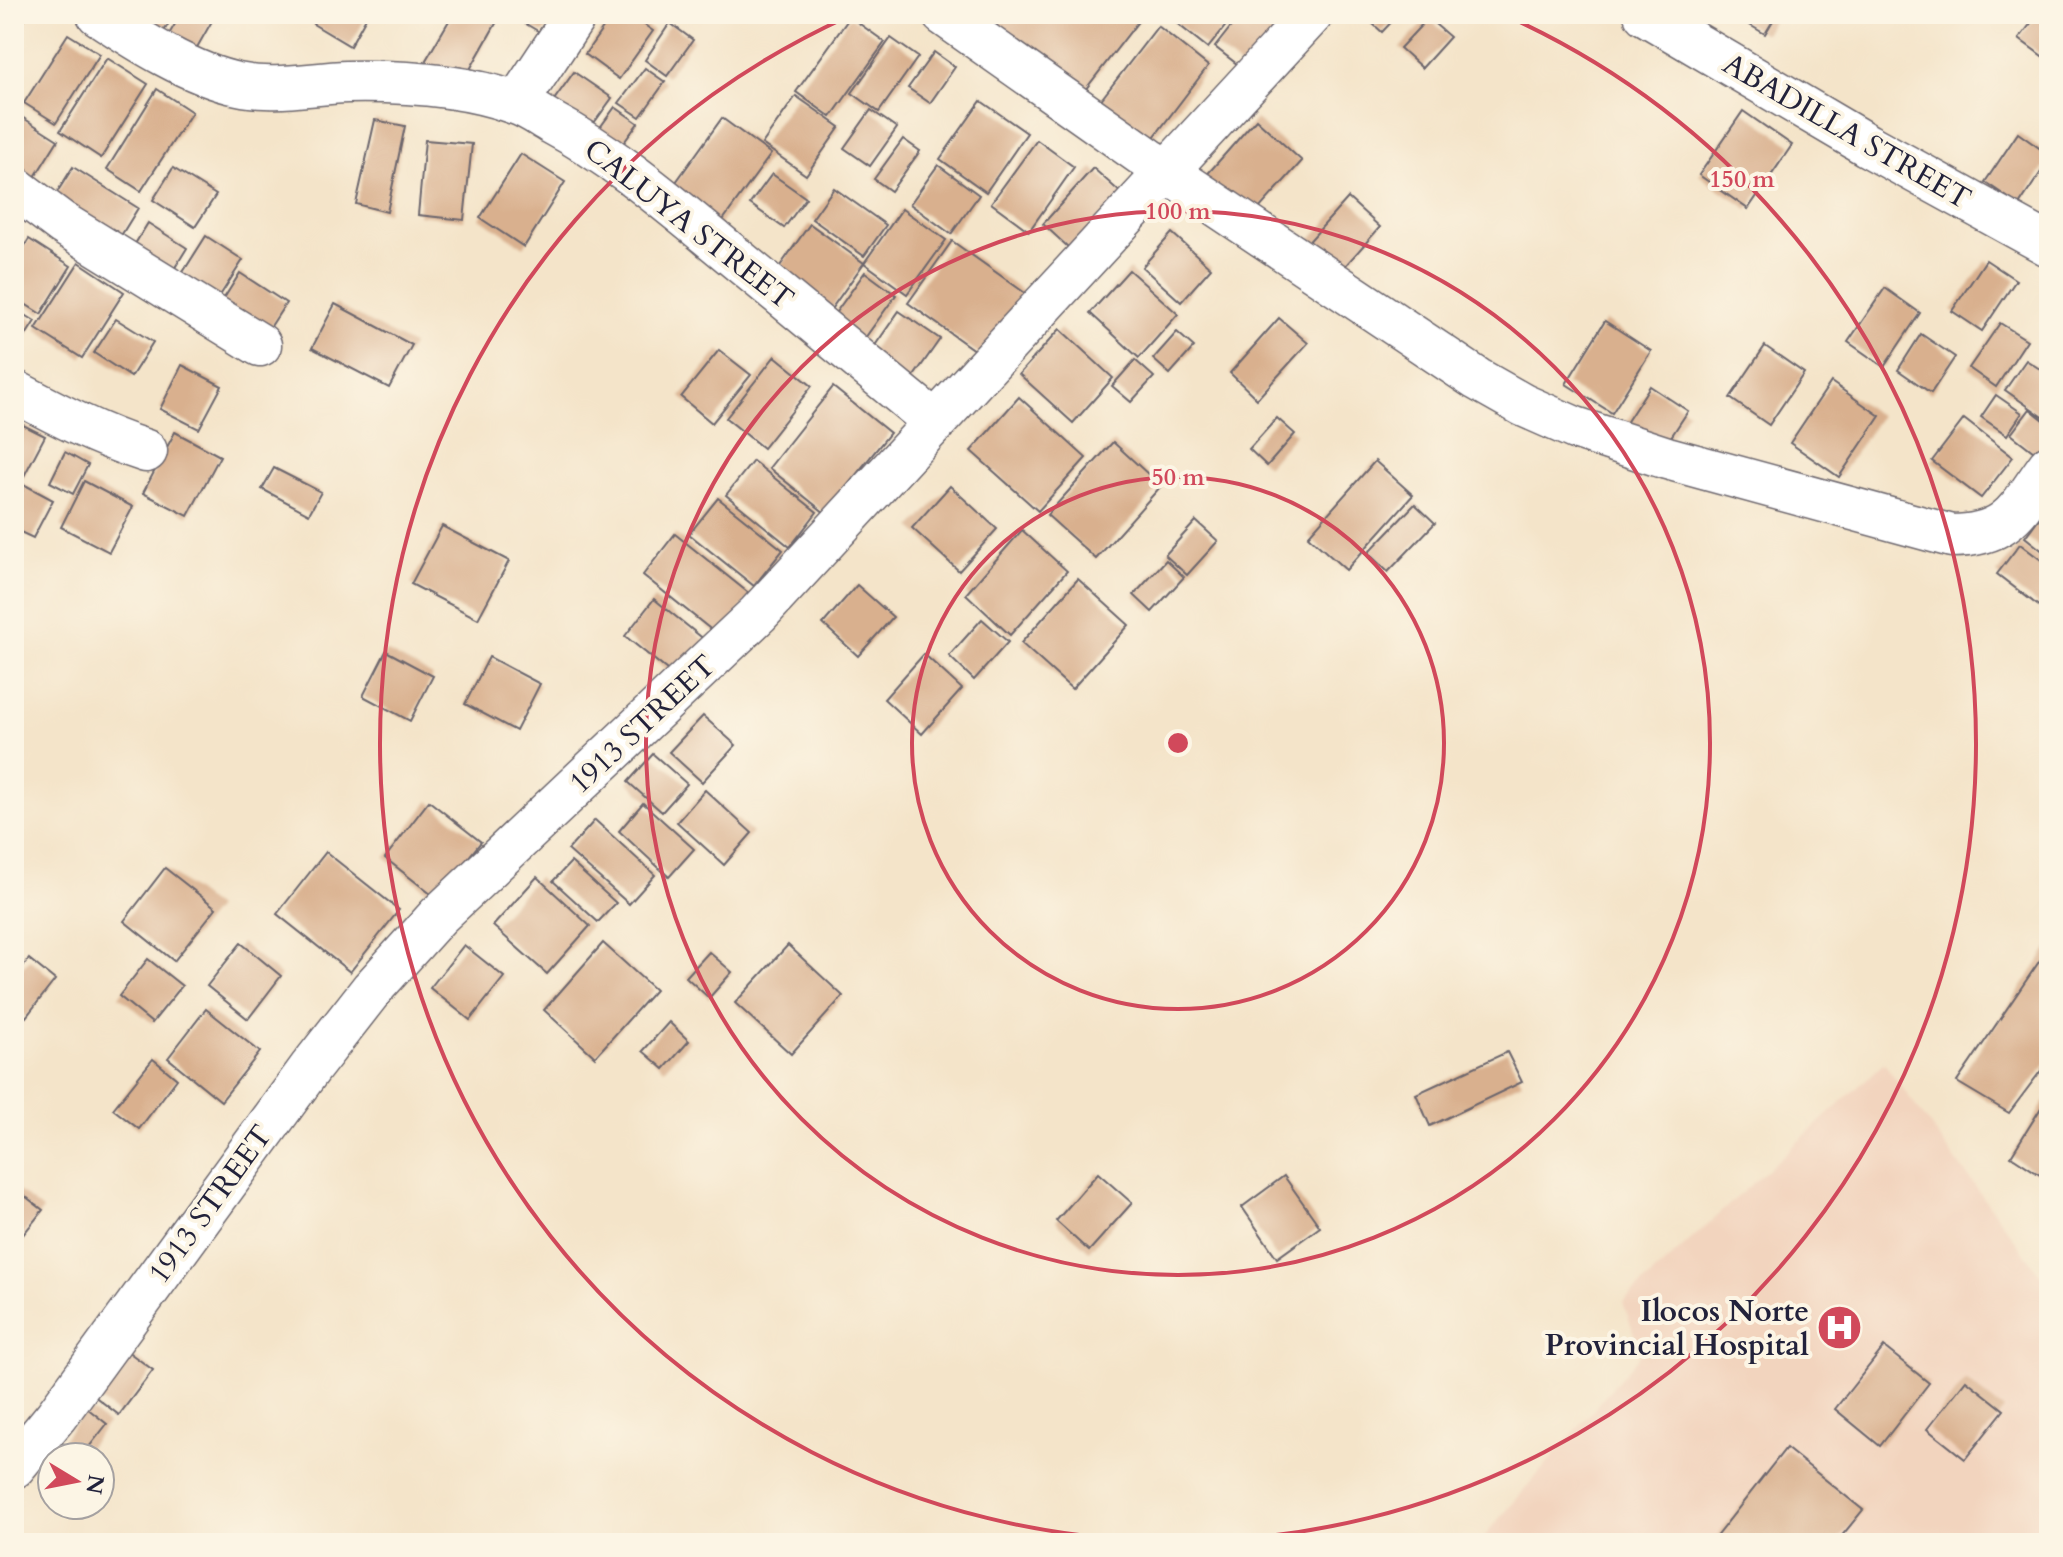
<svg xmlns="http://www.w3.org/2000/svg" width="2063" height="1557" font-family="Cardo,serif">
	<style>
		.built { fill: #f2d4be }
		.building { fill: #d9b08e }
		.lines { fill: none; stroke-linecap: round; stroke-linejoin: round }
		.minor-casing { stroke: #6c666d; stroke-width: 45 }
		.minor { stroke: #fff; stroke-width: 42 }
		.ring { fill: none; stroke: #d1495b; stroke-width: 4 }
		.labels { text-anchor: middle; stroke-width: 8; stroke-linejoin: round; paint-order: stroke }
		.street-label { font-size: 30px; fill: #22223b; stroke: #fcf5e5 }
		.poi-label { font-size: 30px; font-weight: bold; fill: #22223b; stroke: #fcf5e5; text-anchor: end }
		.centre { fill: #d1495b; stroke: #fcf5e5; stroke-width: 4 }
		.ring-label { font-size: 24px; text-anchor: middle; font-weight: bold; fill: #d1495b; stroke: #fcf5e5; stroke-width: 8; stroke-linejoin: round; paint-order: stroke }
	</style>
	<rect width="100%" height="100%" fill="#fcf5e5"/>
	<filter id="ink" filterUnits="userSpaceOnUse"><feTurbulence type="fractalNoise" baseFrequency=".0125" numOctaves="2"/><feDisplacementMap in="SourceGraphic" scale="16" xChannelSelector="R" yChannelSelector="G"/><feConvolveMatrix kernelMatrix="1 2 1 2 8 2 1 2 1" color-interpolation-filters="sRGB"/></filter>
	<filter id="wash" filterUnits="userSpaceOnUse"><feTurbulence type="fractalNoise" baseFrequency=".006" numOctaves="4" result="noise"/><feDisplacementMap in="SourceGraphic" scale="32" xChannelSelector="R" yChannelSelector="G"/><feGaussianBlur stdDeviation="1.8" result="paint"/><feColorMatrix in="noise" values="0 0 0 0 0 0 0 0 0 0 0 0 0 0 0 0 0 1.4 0 .05"/><feComposite in="paint" operator="in"/></filter>
	<g filter="url(#wash)">
		<rect width="100%" height="100%" fill="#f4e4c9"/>
		<path class="built" d="M1884 1063 2049 1286V1543H1479L1641 1354 1623 1302Z"/>
		<g id="blocks">
			<g class="building">
				<path d="M14 14H28L14 36Z"/>
				<path d="M125 14H174L162 35Z"/>
				<path d="M181 14H216L195 51 168 36Z"/>
				<path d="M320 14H368L350 46 313 24Z"/>
				<path d="M453 14H492L499 18 460 87 423 65Z"/>
				<path d="M509 14H549L553 17 543 34Z"/>
				<path d="M613 14H629L653 31 619 79 585 54Z"/>
				<path d="M1005 14H1141L1143 15 1078 99 992 30Z"/>
				<path d="M1165 14H1235L1208 48Z"/>
				<path d="M1241 14H1291L1246 71 1215 47Z"/>
				<path d="M1362 14H1399L1382 32Z"/>
				<path d="M1731 14H1777L1765 34Z"/>
				<path d="M2038 14H2049V61L2019 39Z"/>
				<path d="M850 17 885 42 831 117 796 92Z"/>
				<path d="M1428 18 1450 37 1422 68 1400 48Z"/>
				<path d="M670 23 693 40 667 76 645 60Z"/>
				<path d="M1158 26 1208 66 1151 141 1100 101Z"/>
				<path d="M68 34 100 54 56 123 24 103Z"/>
				<path d="M891 38 918 57 879 112 852 93Z"/>
				<path d="M934 52 955 67 930 103 908 88Z"/>
				<path d="M107 58 148 84 101 158 60 131Z"/>
				<path d="M645 68 665 82 640 117 619 103Z"/>
				<path d="M574 72 612 98 586 134 549 107Z"/>
				<path d="M157 89 192 112 141 191 107 169Z"/>
				<path d="M796 96 840 127 806 175 762 144Z"/>
				<path d="M981 101 1027 133 986 192 940 159Z"/>
				<path d="M615 107 638 123 614 156 591 140Z"/>
				<path d="M871 110 897 128 870 166 844 148Z"/>
				<path d="M1743 111 1792 145 1748 209 1699 175Z"/>
				<path d="M17 114 58 140 28 188 14 179V119Z"/>
				<path d="M722 118 771 154 715 231 666 196Z"/>
				<path d="M1256 119 1302 161 1249 220 1204 178Z"/>
				<path d="M375 120 405 126 387 212 356 204Z"/>
				<path d="M2018 133 2049 155V160L2019 205 1985 182Z"/>
				<path d="M903 139 920 151 891 191 874 179Z"/>
				<path d="M425 140 472 144 464 220 418 215Z"/>
				<path d="M1037 140 1074 167 1029 231 991 203Z"/>
				<path d="M521 154 565 182 524 247 480 218Z"/>
				<path d="M938 165 979 195 951 234 910 204Z"/>
				<path d="M73 167 138 208 114 247 49 205Z"/>
				<path d="M173 168 216 195 195 227 153 200Z"/>
				<path d="M1093 168 1131 202 1081 259 1043 224Z"/>
				<path d="M772 174 806 198 784 228 750 204Z"/>
				<path d="M834 188 886 225 864 256 812 219Z"/>
				<path d="M1348 198 1380 227 1337 275 1305 246Z"/>
				<path d="M902 209 946 240 907 294 864 263 824 319 770 280 810 224 864 263Z"/>
				<path d="M148 223 187 248 166 282 127 257Z"/>
				<path d="M1172 233 1211 268 1181 302 1142 267Z"/>
				<path d="M206 236 243 260 210 311 173 288Z"/>
				<path d="M29 239 71 266 41 314 14 297V263Z"/>
				<path d="M952 241 1025 293 981 355 908 303Z"/>
				<path d="M1986 260 2016 280 1982 331 1952 311Z"/>
				<path d="M79 262 124 292 82 358 36 329Z"/>
				<path d="M1129 270 1178 314 1139 358 1090 313Z"/>
				<path d="M865 272 896 295 857 349 826 326Z"/>
				<path d="M240 273 286 303 262 340 216 311Z"/>
				<path d="M1885 288 1920 313 1884 367 1848 342Z"/>
				<path d="M335 304 412 345 389 388 312 348Z"/>
				<path d="M14 308 35 321 14 354Z"/>
				<path d="M899 311 940 339 907 386 867 357Z"/>
				<path d="M1279 318 1308 343 1257 399 1230 373Z"/>
				<path d="M116 319 153 342 131 377 94 353Z"/>
				<path d="M1605 321 1651 351 1612 413 1566 384Z"/>
				<path d="M2000 323 2027 340 1996 387 1969 368Z"/>
				<path d="M1060 329 1113 378 1073 423 1019 374Z"/>
				<path d="M1177 332 1194 347 1170 374 1153 359Z"/>
				<path d="M1921 334 1955 357 1931 393 1898 370Z"/>
				<path d="M1765 346 1804 373 1769 425 1730 398Z"/>
				<path d="M719 350 751 375 712 423 681 397Z"/>
				<path d="M775 356 812 386 763 448 726 418Z"/>
				<path d="M1135 360 1154 377 1131 402 1112 386Z"/>
				<path d="M2026 360 2049 375V421L2005 390Z"/>
				<path d="M182 365 222 386 199 429 160 409Z"/>
				<path d="M1831 382 1880 416 1839 477 1790 443Z"/>
				<path d="M1650 386 1688 411 1661 452 1624 426Z"/>
				<path d="M833 387 890 433 825 513 769 468Z"/>
				<path d="M1996 395 2022 413 2007 435 1981 417Z"/>
				<path d="M1019 397 1086 458 1038 511 971 451Z"/>
				<path d="M2030 409 2049 424V440L2038 455 2011 434Z"/>
				<path d="M1277 418 1295 434 1267 466 1249 449Z"/>
				<path d="M1964 419 2013 457 1981 498 1932 461Z"/>
				<path d="M21 424 45 436 14 495V437Z"/>
				<path d="M175 432 220 456 188 516 143 493Z"/>
				<path d="M1113 442 1161 486 1096 559 1047 515Z"/>
				<path d="M65 452 88 465 73 494 50 482Z"/>
				<path d="M753 461 817 512 790 547 726 495Z"/>
				<path d="M1375 461 1413 495 1346 570 1308 536Z"/>
				<path d="M274 468 321 492 309 514 262 489Z"/>
				<path d="M84 481 133 507 109 552 61 527Z"/>
				<path d="M25 485 53 500 33 538 14 529V508Z"/>
				<path d="M950 486 997 529 959 571 912 528Z"/>
				<path d="M718 498 783 550 754 586 689 534Z"/>
				<path d="M1415 504 1435 523 1388 572 1368 553Z"/>
				<path d="M2049 505V556L2025 537Z"/>
				<path d="M1196 521 1218 541 1187 575 1165 555Z"/>
				<path d="M442 526 509 561 478 619 411 584Z"/>
				<path d="M1022 530 1067 571 1010 635 966 594Z"/>
				<path d="M675 534 751 595 719 636 643 575Z"/>
				<path d="M2020 544 2049 566V614L1997 574Z"/>
				<path d="M1166 560 1184 577 1152 612 1134 595Z"/>
				<path d="M1078 579 1129 625 1072 689 1021 643Z"/>
				<path d="M857 585 893 617 858 656 823 624Z"/>
				<path d="M654 599 711 645 682 682 625 636Z"/>
				<path d="M982 619 1008 642 974 680 949 656Z"/>
				<path d="M386 651 433 676 410 721 363 696Z"/>
				<path d="M924 654 962 689 922 734 884 699Z"/>
				<path d="M489 657 540 684 516 731 465 704Z"/>
				<path d="M703 716 736 745 702 782 669 752Z"/>
				<path d="M653 754 687 784 662 812 628 782Z"/>
				<path d="M705 790 752 833 724 865 677 822Z"/>
				<path d="M429 801 481 842 436 898 385 858Z"/>
				<path d="M643 803 694 849 669 877 619 831Z"/>
				<path d="M595 820 655 875 629 904 568 850Z"/>
				<path d="M326 852 399 910 350 972 277 914Z"/>
				<path d="M571 862 616 903 598 922 553 881Z"/>
				<path d="M165 868 216 908 174 961 124 921Z"/>
				<path d="M537 877 590 926 547 974 493 926Z"/>
				<path d="M241 943 281 976 248 1019 207 986Z"/>
				<path d="M603 943 655 990 595 1057 544 1010Z"/>
				<path d="M464 945 504 977 470 1020 430 988Z"/>
				<path d="M788 945 843 996 791 1054 735 1003Z"/>
				<path d="M2049 947V1060L2009 1113 1957 1082Z"/>
				<path d="M709 952 732 972 709 998 686 977Z"/>
				<path d="M29 959 55 980 26 1017 14 1007V978Z"/>
				<path d="M148 959 182 986 152 1023 119 996Z"/>
				<path d="M206 1009 260 1052 221 1101 168 1058Z"/>
				<path d="M669 1022 689 1041 664 1069 643 1051Z"/>
				<path d="M1507 1052 1522 1082 1430 1126 1416 1094Z"/>
				<path d="M153 1059 177 1079 139 1129 113 1109Z"/>
				<path d="M2049 1095V1181L2011 1156Z"/>
				<path d="M1098 1173 1132 1203 1089 1251 1056 1221Z"/>
				<path d="M1284 1176 1320 1227 1277 1258 1242 1207Z"/>
				<path d="M17 1190 43 1210 14 1246V1193Z"/>
				<path d="M1884 1347 1929 1383 1880 1446 1835 1409Z"/>
				<path d="M127 1351 153 1370 119 1415 93 1395Z"/>
				<path d="M1966 1380 2004 1410 1965 1459 1927 1429Z"/>
				<path d="M87 1408 107 1424 81 1457 61 1442Z"/>
				<path d="M1786 1448 1863 1510 1836 1543H1711Z"/>
			</g>
		</g>
	</g>
	<g filter="url(#ink)">
		<use href="#blocks" fill-opacity="0" stroke="#6c666d" stroke-width="2"/>
		<g class="lines">
			<defs>
				<g id="minor">
					<path d="M98 14C137 40 192 75 238 84 275 92 311 83 347 82 402 81 463 84 515 103 528 107 540 116 552 123 610 154 659 195 709 236 784 298 859 359 934 421"/>
					<path d="M943 14 1167 172 1477 379 1523 405 1575 428 1667 458 1952 536C2011 535 2018 508 2049 466"/>
					<path d="M1645 14 1867 145 2049 245"/>
					<path d="M517 103 576 14"/>
					<path d="M14 187 62 223 260 345"/>
					<path d="M14 391C57 414 99 436 146 451"/>
					<path d="M14 1467 56 1416 311 1067 372 989 438 916 758 614 1312 14"/>
				</g>
			</defs>
			<use href="#minor" class="minor-casing"/>
			<use href="#minor" class="minor"/>
		</g>
	</g>
	<g class="ring">
		<circle cx="1178" cy="743" r="266"/>
		<circle cx="1178" cy="743" r="532"/>
		<path d="M1509 17A798 798 0 1 1 847 17"/>
	</g>
	<defs>
		<symbol id="hospital-disc" viewBox="-11 -11 22 22"><circle r="9.5" fill="#d1495b" stroke="#fcf5e5"/><path d="M-5-5h3v3.5h4V-5h3V5h-3V1.5h-4V5h-3Z" fill="#fff"/></symbol>
	</defs>
	<g fill-rule="evenodd">
		<use href="#hospital-disc" x="1814" y="1302" width="51" height="51"/>
	</g>
	<g class="labels">
		<g class="street-label">
			<text transform="translate(1847 131) rotate(30)" y="10">ABADILLA STREET</text>
			<text transform="translate(689 224) rotate(38)" y="10">CALUYA STREET</text>
			<text transform="translate(642 724) rotate(-43)" y="10">1913 STREET</text>
			<text transform="translate(210 1204) rotate(-54)" y="10">1913 STREET</text>
		</g>
		<g class="poi-label">
			<text x="1809" y="1321">Ilocos Norte<tspan x="1809" dy="34">Provincial Hospital</tspan></text>
		</g>
	</g>
	<circle cx="1178" cy="743" r="12" class="centre"/>
	<g class="ring-label">
		<text x="1742" y="187">150 m</text>
		<text x="1178" y="219">100 m</text>
		<text x="1178" y="485">50 m</text>
	</g>
	<rect width="2063" height="1557" fill="none" stroke="#fcf5e5" stroke-width="48"/>
	<g transform="translate(76 1481) rotate(100)"><circle r="38" fill="#fcf5e5" stroke="#a5a1a1" stroke-width="2"/>
	<path d="M0-6L14 30L0 20L-14 30Z" fill="#d1495b"/>
	<text y="-12" font-size="22" font-weight="bold" text-anchor="middle" fill="#22223b">N</text>
	</g>
</svg>
